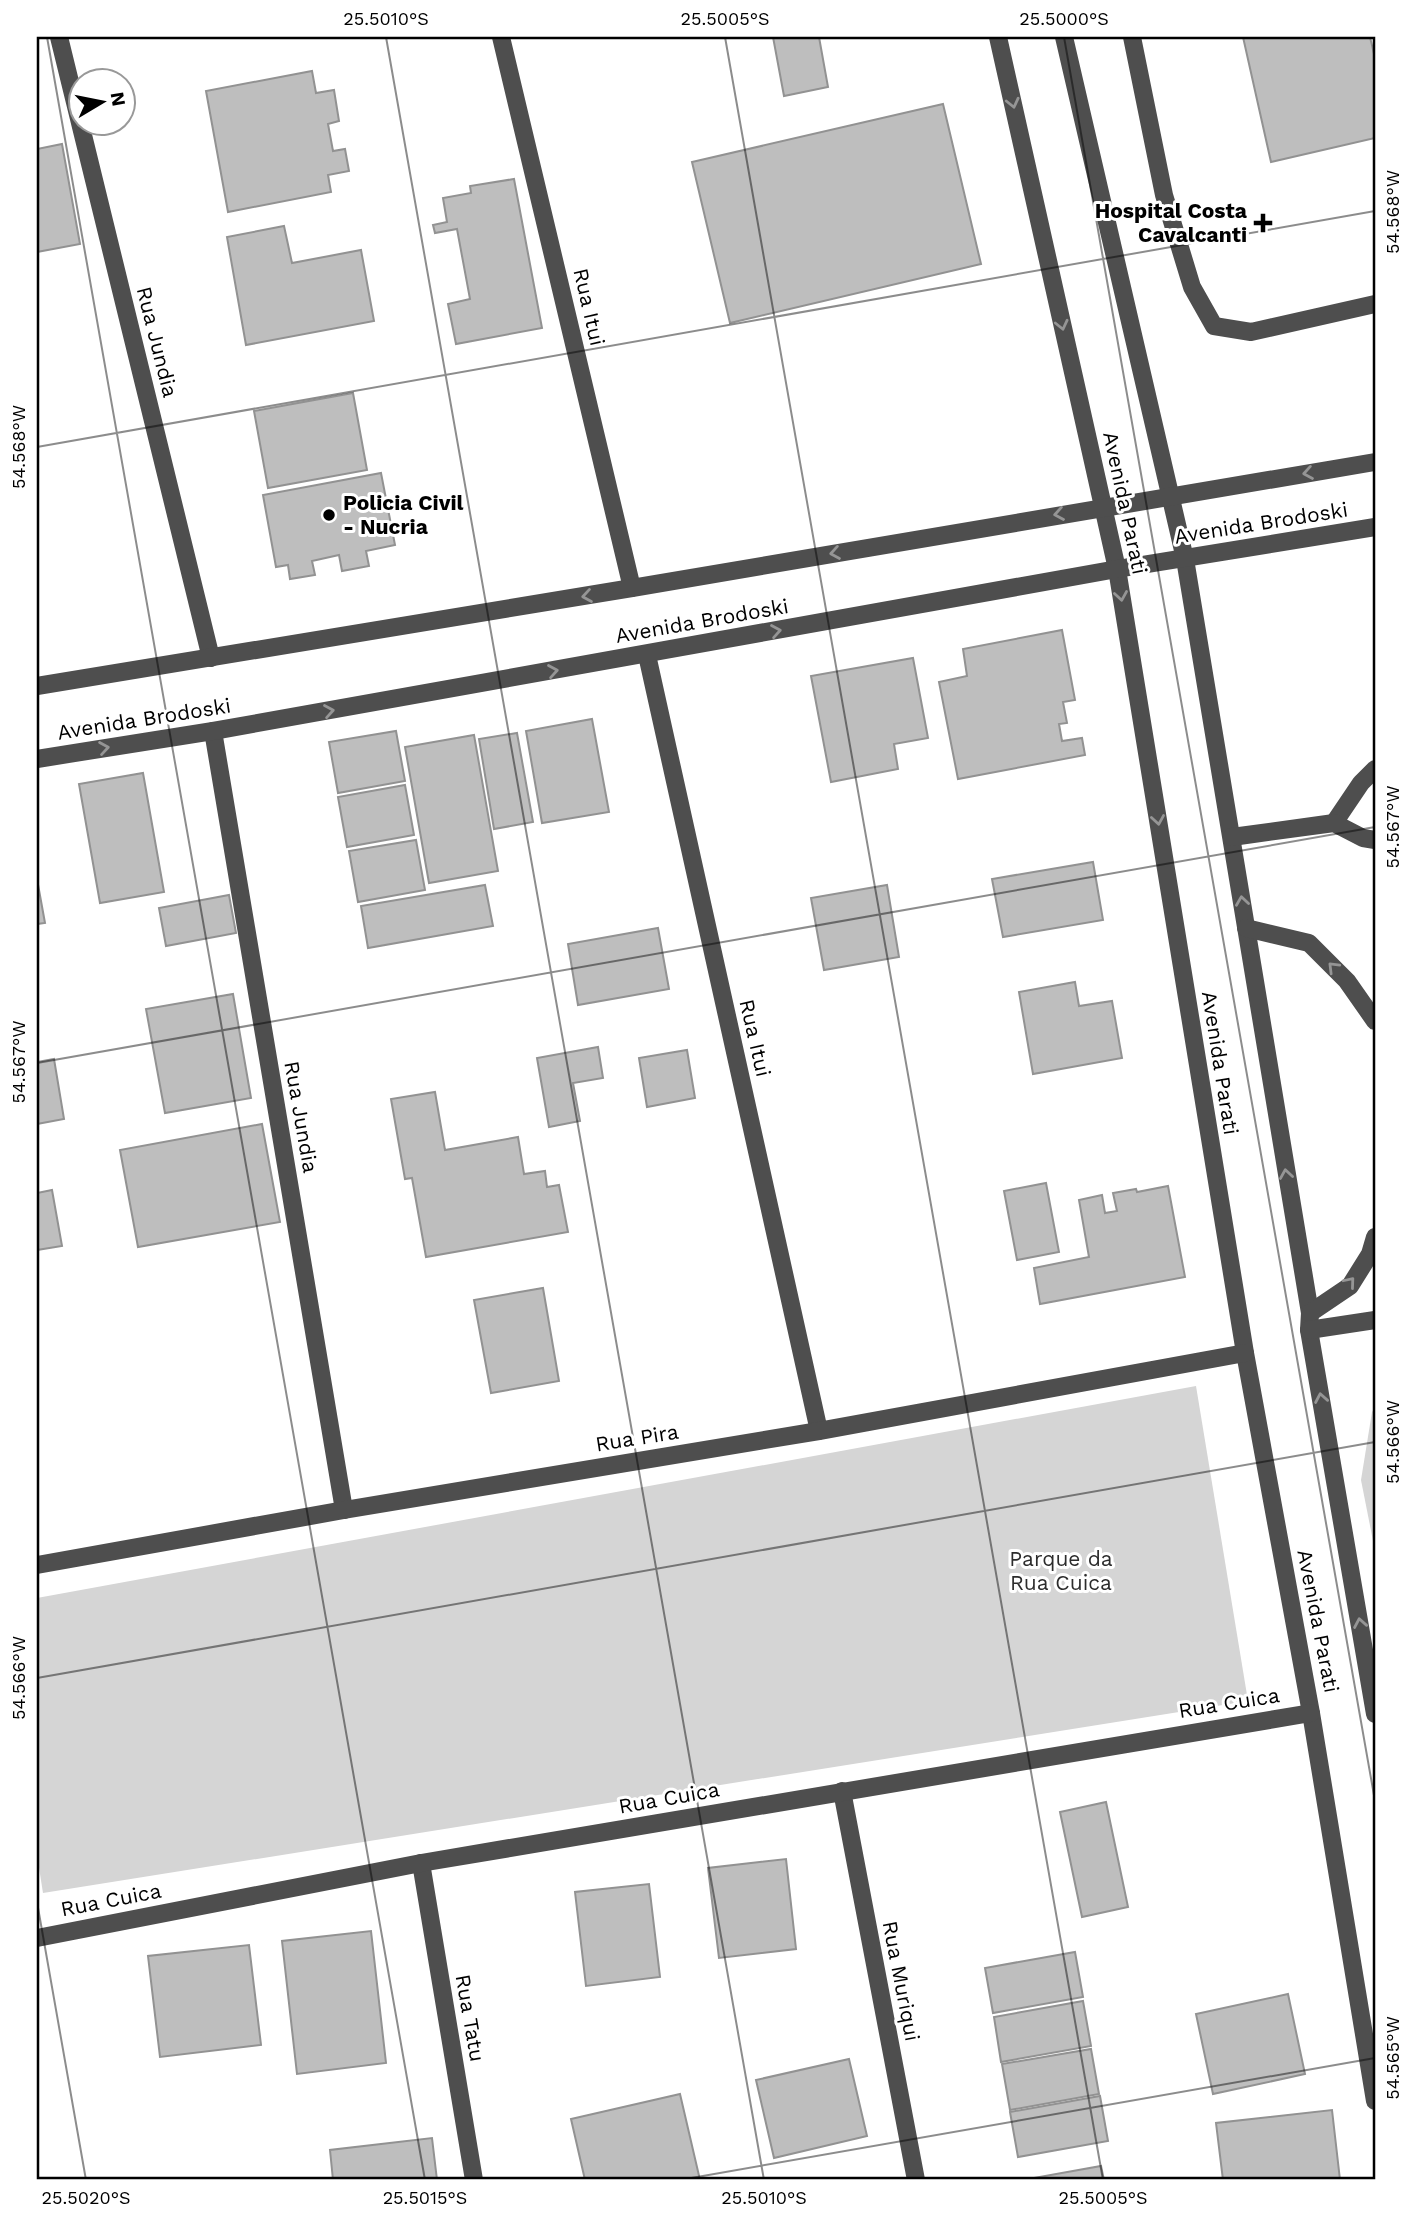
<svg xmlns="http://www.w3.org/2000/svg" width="1412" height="2217" font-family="'Work Sans',sans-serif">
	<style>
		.green { fill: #d5d5d5 }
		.building { fill: #bebebe; stroke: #929292; stroke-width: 2 }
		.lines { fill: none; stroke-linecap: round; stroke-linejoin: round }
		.minor { stroke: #4e4e4e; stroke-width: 18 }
		.oneway { stroke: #959595 }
		.ticks { fill: none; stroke: #000; stroke-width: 2; stroke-opacity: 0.45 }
		.poi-dot { fill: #000; stroke: #fff; stroke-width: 2.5 }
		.labels { text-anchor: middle; stroke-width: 6; stroke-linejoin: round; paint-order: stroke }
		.poi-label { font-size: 21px; font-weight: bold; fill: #000; stroke: #fff; text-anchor: end }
		.street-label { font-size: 21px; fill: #000; stroke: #fff }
		.park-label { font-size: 21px; fill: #2c2c2c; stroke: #fff }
		.neatline { fill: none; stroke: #000; stroke-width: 2.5 }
		.ticks-label { font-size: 18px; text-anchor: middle; fill: #000 }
	</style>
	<rect width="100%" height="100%" fill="#fff"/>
	<g class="green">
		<path d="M1196 1386 1248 1701 43 1893 37 1855V1598Z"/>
		<path d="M1375 1407V1551L1361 1480 1372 1412Z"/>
	</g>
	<g class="building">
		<path d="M773 37H819L828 87 784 96Z"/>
		<path d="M1243 37H1370L1375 58V138L1271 162Z"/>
		<path d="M312 71 316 93 334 90 339 121 328 124 333 151 345 149 349 171 328 175 331 192 228 212 206 91Z"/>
		<path d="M943 104 981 264 730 323 692 162Z"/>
		<path d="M62 144 80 244 37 252V149Z"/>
		<path d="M514 179 542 328 456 344 448 304 470 299 457 229 435 233 433 225 447 222 443 198 471 193 470 186Z"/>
		<path d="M284 226 292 263 361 250 374 321 246 345 227 237Z"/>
		<path d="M353 393 367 470 268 488 254 411Z"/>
		<path d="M381 473 395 545 366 551 369 566 342 571 339 555 312 561 315 575 290 579 288 565 276 567 263 495Z"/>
		<path d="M1062 630 1075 700 1063 702 1067 723 1059 724 1062 741 1082 738 1085 755 958 779 939 682 967 676 963 649Z"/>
		<path d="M913 658 928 738 894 744 898 769 831 782 811 676Z"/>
		<path d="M592 719 609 812 542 823 526 731Z"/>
		<path d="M396 731 405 781 338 793 329 742Z"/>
		<path d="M517 733 533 822 494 829 479 739Z"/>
		<path d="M474 735 498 871 429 883 405 747Z"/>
		<path d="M143 773 164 892 100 903 79 784Z"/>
		<path d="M405 785 414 835 347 847 338 797Z"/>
		<path d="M416 840 425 890 358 902 349 851Z"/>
		<path d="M1093 862 1103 920 1003 937 992 879Z"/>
		<path d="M37 879 45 923 37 924Z"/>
		<path d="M485 885 493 926 368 948 361 906Z"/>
		<path d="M887 885 899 957 824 970 811 898Z"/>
		<path d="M229 895 236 933 166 946 159 908Z"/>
		<path d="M658 928 669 989 578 1005 568 944Z"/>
		<path d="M1075 982 1079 1006 1112 1001 1122 1058 1033 1074 1019 992Z"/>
		<path d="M233 994 251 1098 165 1113 146 1009Z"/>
		<path d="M598 1047 603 1078 573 1083 580 1121 549 1127 537 1058Z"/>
		<path d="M687 1050 695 1098 647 1107 639 1058Z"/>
		<path d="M54 1059 64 1119 37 1124V1062Z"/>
		<path d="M435 1092 445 1150 518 1137 524 1174 545 1171 547 1187 559 1185 568 1232 426 1257 412 1178 405 1179 391 1099Z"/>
		<path d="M262 1124 280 1222 138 1247 120 1150Z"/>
		<path d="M1046 1183 1059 1252 1017 1260 1004 1191Z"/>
		<path d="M1168 1186 1185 1277 1040 1304 1034 1268 1089 1257 1079 1200 1102 1195 1105 1213 1117 1211 1113 1193 1136 1189 1137 1192Z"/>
		<path d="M52 1190 62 1246 37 1250V1193Z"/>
		<path d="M543 1288 559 1381 491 1393 474 1300Z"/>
		<path d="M1106 1802 1128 1907 1082 1917 1060 1812Z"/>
		<path d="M786 1859 796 1949 719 1958 708 1868Z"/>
		<path d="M649 1884 660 1977 586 1986 575 1892Z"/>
		<path d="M371 1931 386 2063 297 2074 282 1941Z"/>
		<path d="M249 1945 261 2045 160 2057 148 1956Z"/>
		<path d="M1075 1952 1083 1997 993 2013 985 1968Z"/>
		<path d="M1288 1994 1305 2074 1213 2094 1196 2014Z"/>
		<path d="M1083 2001 1091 2046 1001 2062 994 2017Z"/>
		<path d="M1091 2049 1099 2094 1010 2110 1002 2064Z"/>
		<path d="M849 2059 867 2136 774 2158 756 2080Z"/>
		<path d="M680 2094 700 2180H585L571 2119Z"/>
		<path d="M1100 2096 1108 2141 1018 2157 1010 2112Z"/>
		<path d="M1332 2110 1340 2180H1223L1216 2123Z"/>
		<path d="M432 2138 437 2180H333L330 2150Z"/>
		<path d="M1101 2166 1104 2180H1028V2179Z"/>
	</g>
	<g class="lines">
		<g class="minor">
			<path d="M59 37 211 658"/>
			<path d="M501 37 632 588"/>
			<path d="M998 37 1117 569 1245 1353 1311 1713 1375 2101"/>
			<path d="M1064 37 1185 559 1310 1313 1309 1330 1375 1714"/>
			<path d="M1132 37 1164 195 1192 287 1214 326 1251 332 1375 304"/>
			<path d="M647 655 819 1431"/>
			<path d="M37 686 632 588 1375 462"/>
			<path d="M213 731 344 1510"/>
			<path d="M37 759 213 731 1117 569 1375 527"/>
			<path d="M1334 823 1361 783 1375 769"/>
			<path d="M1232 837 1334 823 1363 838 1375 840"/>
			<path d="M1246 928 1309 943 1347 981 1375 1021"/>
			<path d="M1310 1313 1350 1286 1370 1254 1375 1237"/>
			<path d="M1309 1330 1375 1320"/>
			<path d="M37 1565 344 1510 819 1431 1245 1353"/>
			<path d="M842 1791 916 2180"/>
			<path d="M421 1863 474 2180"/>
			<path d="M37 1938 421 1863 1311 1713"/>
		</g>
	</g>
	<defs><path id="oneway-chevron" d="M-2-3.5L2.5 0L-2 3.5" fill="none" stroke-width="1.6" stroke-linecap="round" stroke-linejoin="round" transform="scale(1.75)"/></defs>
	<g class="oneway">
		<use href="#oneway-chevron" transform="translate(1013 103) rotate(77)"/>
		<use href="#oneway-chevron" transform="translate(1062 325) rotate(77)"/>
		<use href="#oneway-chevron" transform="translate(1308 473) rotate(170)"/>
		<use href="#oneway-chevron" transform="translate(1059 514) rotate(170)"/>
		<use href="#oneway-chevron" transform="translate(835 553) rotate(170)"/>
		<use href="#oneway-chevron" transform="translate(587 596) rotate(171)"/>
		<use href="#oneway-chevron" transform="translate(1121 596) rotate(81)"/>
		<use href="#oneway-chevron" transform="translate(776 631) rotate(-10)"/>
		<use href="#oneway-chevron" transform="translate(553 671) rotate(-10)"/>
		<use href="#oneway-chevron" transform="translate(329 711) rotate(-10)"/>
		<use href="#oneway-chevron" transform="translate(104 748) rotate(-9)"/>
		<use href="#oneway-chevron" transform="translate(1158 820) rotate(81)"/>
		<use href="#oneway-chevron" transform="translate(1242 901) rotate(-98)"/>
		<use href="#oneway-chevron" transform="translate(1333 967) rotate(-135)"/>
		<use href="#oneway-chevron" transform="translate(1286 1174) rotate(-99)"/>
		<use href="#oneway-chevron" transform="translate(1350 1282) rotate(-50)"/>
		<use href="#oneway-chevron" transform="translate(1321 1398) rotate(-100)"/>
		<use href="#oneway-chevron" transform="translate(1360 1623) rotate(-100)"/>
	</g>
	<path class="ticks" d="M47 37 425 2180M386 37 764 2180M725 37 1103 2180M1064 37 1375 1801M37 447 1375 211M37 1063 1375 827M37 1678 1375 1442M37 1902 86 2180M680 2180 1375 2058"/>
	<g class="poi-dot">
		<path d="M1259.5 212.5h7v7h7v7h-7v7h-7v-7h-7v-7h7z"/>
		<circle cx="329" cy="515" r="7"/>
	</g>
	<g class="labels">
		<g class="poi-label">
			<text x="1247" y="218">Hospital Costa<tspan x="1247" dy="24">Cavalcanti</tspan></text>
			<text x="343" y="510" text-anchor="start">Policia Civil<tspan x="343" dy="24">- Nucria</tspan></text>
		</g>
		<g class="street-label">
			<text transform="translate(589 307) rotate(77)" y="7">Rua Itui</text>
			<text transform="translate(157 342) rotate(76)" y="7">Rua Jundia</text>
			<text transform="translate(1125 503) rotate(78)" y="7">Avenida Parati</text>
			<text transform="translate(1261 523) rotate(-9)" y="7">Avenida Brodoski</text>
			<text transform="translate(702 621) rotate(-10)" y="7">Avenida Brodoski</text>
			<text transform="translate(144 719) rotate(-9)" y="7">Avenida Brodoski</text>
			<text transform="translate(755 1038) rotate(77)" y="7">Rua Itui</text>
			<text transform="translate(1220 1063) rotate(81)" y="7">Avenida Parati</text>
			<text transform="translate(301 1117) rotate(80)" y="7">Rua Jundia</text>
			<text transform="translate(637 1438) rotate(-9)" y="7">Rua Pira</text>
			<text transform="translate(1318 1621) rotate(79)" y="7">Avenida Parati</text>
			<text transform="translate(1229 1703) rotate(-9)" y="7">Rua Cuica</text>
			<text transform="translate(669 1798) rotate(-10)" y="7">Rua Cuica</text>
			<text transform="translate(111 1900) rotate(-11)" y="7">Rua Cuica</text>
			<text transform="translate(901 1981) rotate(79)" y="7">Rua Muriqui</text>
			<text transform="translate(470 2018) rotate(80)" y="7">Rua Tatu</text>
		</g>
		<g class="park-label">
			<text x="1061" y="1566">Parque da<tspan x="1061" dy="24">Rua Cuica</tspan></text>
		</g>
	</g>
	<rect width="1412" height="2217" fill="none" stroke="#ffffff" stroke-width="77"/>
	<g transform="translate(102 102) rotate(80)"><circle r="33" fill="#ffffff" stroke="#999999" stroke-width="2"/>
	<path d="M0-5L12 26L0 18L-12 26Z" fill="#000000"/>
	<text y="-10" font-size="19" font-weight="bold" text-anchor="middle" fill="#000000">N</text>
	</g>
	<rect x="38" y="38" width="1336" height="2140" class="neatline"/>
	<g class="ticks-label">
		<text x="386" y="25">25.5010°S</text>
		<text x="725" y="25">25.5005°S</text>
		<text x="1064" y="25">25.5000°S</text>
		<text transform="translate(1393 212) rotate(-90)" y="6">54.568°W</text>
		<text transform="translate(19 447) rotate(-90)" y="6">54.568°W</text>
		<text transform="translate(1393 827) rotate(-90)" y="6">54.567°W</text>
		<text transform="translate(19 1062) rotate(-90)" y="6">54.567°W</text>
		<text transform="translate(1393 1442) rotate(-90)" y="6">54.566°W</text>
		<text transform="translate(19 1678) rotate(-90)" y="6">54.566°W</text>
		<text transform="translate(1393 2058) rotate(-90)" y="6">54.565°W</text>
		<text x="86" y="2204">25.5020°S</text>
		<text x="425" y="2204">25.5015°S</text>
		<text x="764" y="2204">25.5010°S</text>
		<text x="1103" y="2204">25.5005°S</text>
	</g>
</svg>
